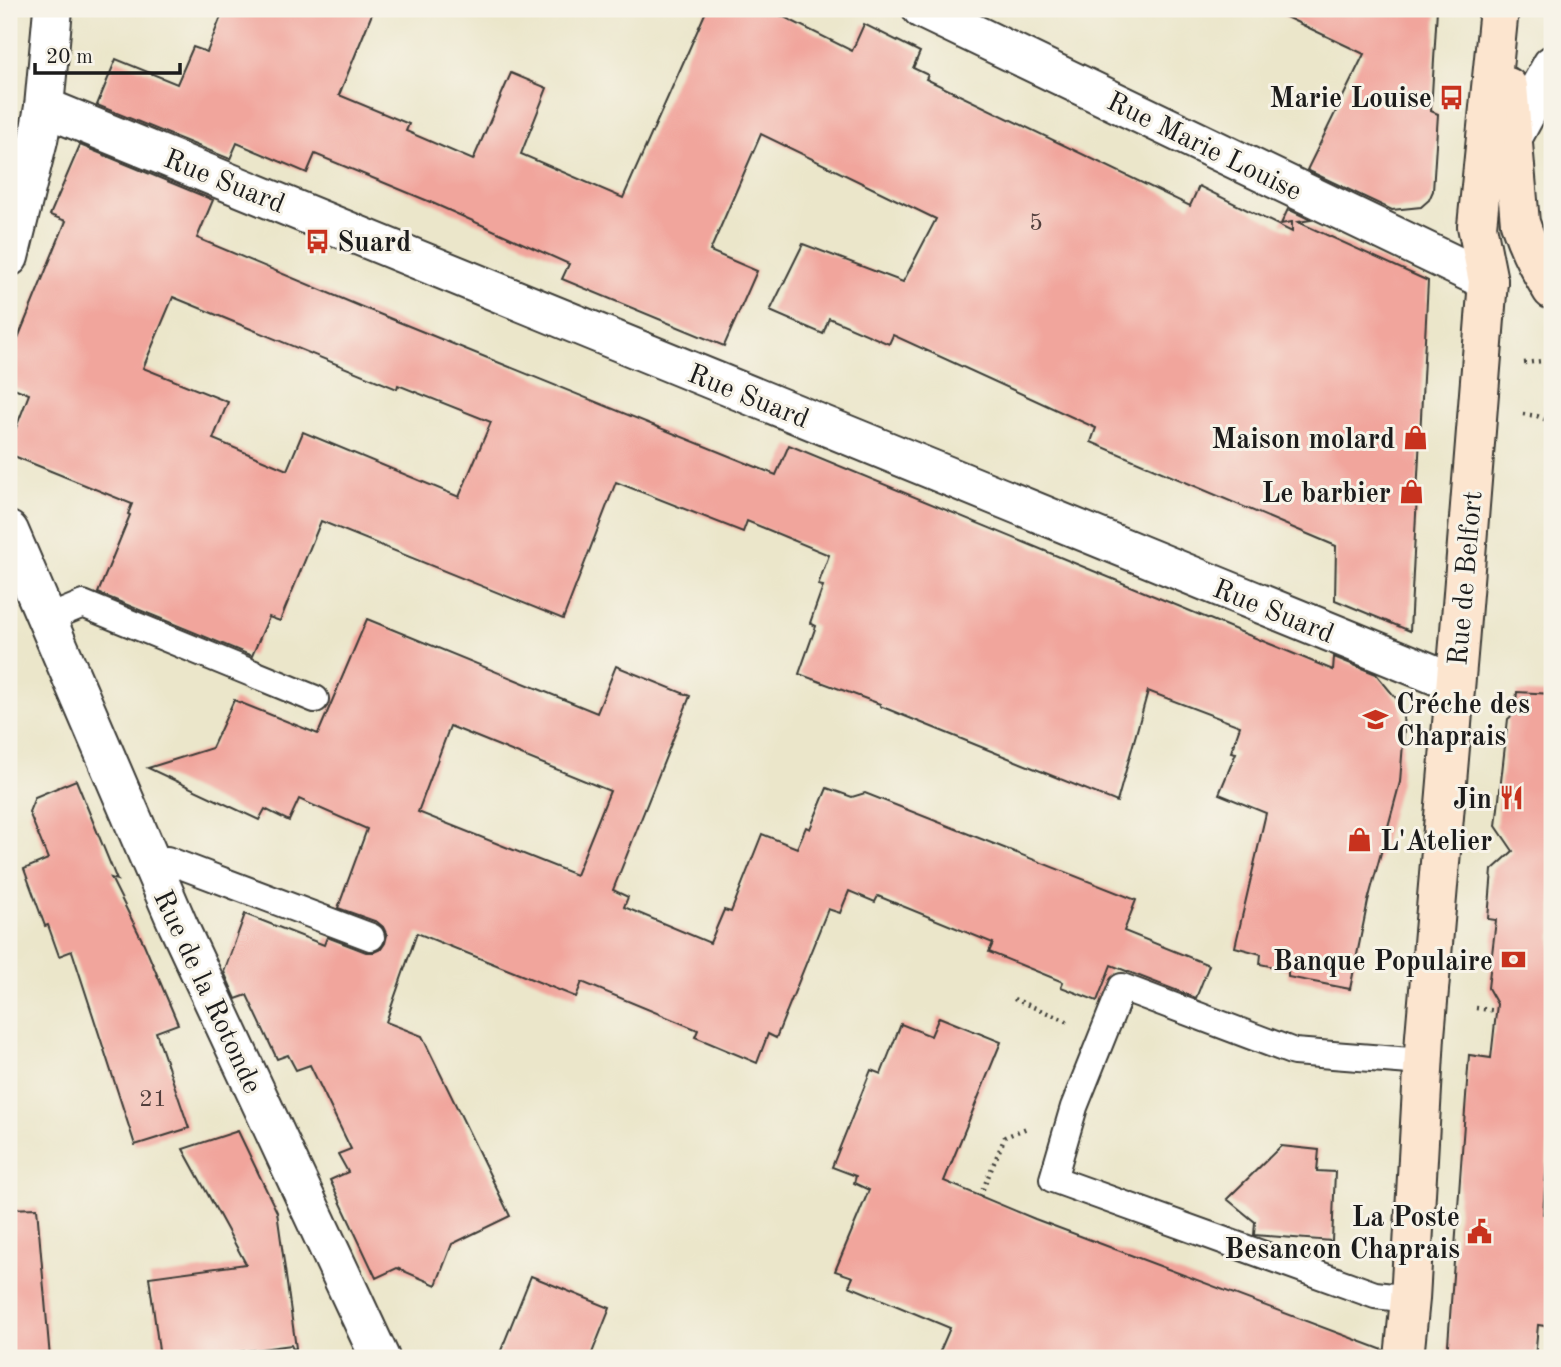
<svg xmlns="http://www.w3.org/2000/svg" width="1561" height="1367" font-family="'Old Standard TT',serif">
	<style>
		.building { fill: #f1a59c; fill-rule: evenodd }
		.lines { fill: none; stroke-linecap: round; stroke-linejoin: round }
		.service-casing { stroke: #3b3a36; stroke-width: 30 }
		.minor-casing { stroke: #3b3a36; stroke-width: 42 }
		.secondary-casing { stroke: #3b3a36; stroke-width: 42 }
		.path { stroke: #3b3a36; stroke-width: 4.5; stroke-dasharray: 2 5; stroke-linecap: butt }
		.service { stroke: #fff; stroke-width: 26 }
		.minor { stroke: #fff; stroke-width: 38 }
		.secondary { stroke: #fce5cf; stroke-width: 38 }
		.labels { text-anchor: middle; stroke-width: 6; stroke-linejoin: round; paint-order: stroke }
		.number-label { font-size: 24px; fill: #513e3c }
		.poi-label { font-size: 28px; font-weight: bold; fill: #1c1c1c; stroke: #f7f3e8; text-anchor: end }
		.street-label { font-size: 28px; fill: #1c1c1c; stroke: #f7f3e8 }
	</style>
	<rect width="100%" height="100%" fill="#f7f3e8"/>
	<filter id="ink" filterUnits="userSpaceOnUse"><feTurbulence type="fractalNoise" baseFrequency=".0143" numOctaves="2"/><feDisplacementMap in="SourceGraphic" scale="14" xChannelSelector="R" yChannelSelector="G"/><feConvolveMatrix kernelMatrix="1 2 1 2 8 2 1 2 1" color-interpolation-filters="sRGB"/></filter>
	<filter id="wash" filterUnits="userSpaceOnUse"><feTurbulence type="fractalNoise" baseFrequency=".00686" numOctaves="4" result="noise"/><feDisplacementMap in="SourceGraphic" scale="28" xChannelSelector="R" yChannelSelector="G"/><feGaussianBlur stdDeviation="1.57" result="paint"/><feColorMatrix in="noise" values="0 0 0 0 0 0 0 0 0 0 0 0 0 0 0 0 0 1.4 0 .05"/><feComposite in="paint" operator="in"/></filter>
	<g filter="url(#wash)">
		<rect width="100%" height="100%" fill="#ebe6ca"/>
		<g id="blocks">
			<g class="building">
				<path d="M224 9H374L339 95 409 124 406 131 473 160 511 73 547 88 521 154 623 198 707 9H768L852 51 864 24 920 52 913 68 928 75 926 79 1190 206 1199 186 1292 232V222L1281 224 1288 209 1311 220 1298 222 1428 281 1410 631 1335 600 1336 546 1091 442 1096 428 893 335 889 344 829 318 823 334 770 311 803 244 903 282 936 219 761 134 710 251 757 271 724 346 562 279 569 264 428 201 315 154 307 173 237 143 230 159 97 105 116 59 177 84 193 47 207 52Z"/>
				<path d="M1269 9H1437L1431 111 1438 114 1433 191 1429 200 1421 207 1392 210 1307 170 1364 54Z"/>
				<path d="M80 145 213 200 197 238 362 307 776 475 789 445 1333 670 1334 657 1376 674 1400 703 1403 715 1404 730 1400 782 1368 901 1350 989 1288 977V970L1260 964 1261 954 1235 947 1266 813 1219 794 1236 753 1231 752 1240 726 1148 691 1117 802 880 706V704L799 674 816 626 810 623 823 586 818 585 829 555 747 521 743 532 616 482 563 619 321 521 280 621 269 617 252 656 98 593 130 515 128 514 132 504 9 454V446L29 394 9 386V360L66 221 50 215ZM173 297 397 389 398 385 491 422 459 497 303 432 287 470 213 439 228 402 143 368Z"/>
				<path d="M367 619 597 713 616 666 690 696 613 890 628 897 624 907 710 943 724 910 731 912 762 834 797 848 806 827 810 829 827 788 852 797 865 793 1136 900 1124 931 1209 965 1196 998 1111 965 1097 1001 1061 987 1063 982 989 952 993 943 878 896 875 902 849 891 840 913 828 909 776 1038 768 1034 757 1063 695 1037 698 1030 582 982 576 997 417 933 386 1022 422 1036 510 1216 452 1244 436 1285 397 1268 376 1278 330 1180 348 1172 338 1154 351 1149 310 1065 296 1070 288 1055 277 1059 247 995 236 999 224 972 245 914 324 945 327 937 366 952H374L381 949 385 943 387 935 383 927 377 922 338 908 367 829 299 799 289 821 265 809 259 820 148 768 212 748 234 700 318 734ZM450 726 610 791 576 875 418 812Z"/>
				<path d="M1517 692 1552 694V1040L1547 1121H1550L1543 1214 1552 1216V1327L1538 1325 1535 1358H1447L1469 1055 1491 1058 1497 1004 1488 988 1496 920 1488 919 1492 870 1513 851 1496 826 1508 719 1515 713Z"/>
				<path d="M76 780 117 880 111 878 144 944 178 1024 156 1032 189 1128 135 1145 72 951 59 956 48 925 45 926 24 869 48 859 29 812 35 797Z"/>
				<path d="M939 1017 1001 1042 944 1181 1035 1219 1383 1350V1358H937L950 1328 849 1286 853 1277 835 1271 869 1190 854 1183 856 1176 832 1167 871 1070 881 1074 901 1024 931 1036Z"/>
				<path d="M238 1131 277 1212 296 1348 293 1349 291 1345 194 1358H160L149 1277 246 1264 183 1149Z"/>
				<path d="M1281 1146 1319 1150 1317 1171 1335 1172 1332 1241 1254 1235 1255 1222 1227 1199Z"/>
				<path d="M37 1208 50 1358H9V1209Z"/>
				<path d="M531 1276 610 1308 590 1358H498Z"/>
			</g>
		</g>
	</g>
	<g filter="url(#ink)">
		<use href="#blocks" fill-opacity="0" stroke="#3b3a36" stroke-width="2"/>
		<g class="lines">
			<defs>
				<g id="service">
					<path d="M47 619 83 604 315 699"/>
					<path d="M152 866 167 860 371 937"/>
					<path d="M1410 1299 1375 1295 1053 1179 1074 1107 1122 987 1294 1052 1423 1062"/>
				</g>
				<g id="minor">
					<path d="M922 9 1488 281"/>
					<path d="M44 107 1455 683"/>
					<path d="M1513 137 1552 65"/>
					<path d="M9 257 38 140 44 107 53 9"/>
					<path d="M9 531 178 925 380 1358"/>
				</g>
				<g id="secondary">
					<path d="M1508 87 1520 223C1528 247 1539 269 1552 290"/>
					<path d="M1404 1358 1410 1299 1425 1036 1459 643 1488 281 1477 226 1499 9"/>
				</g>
			</defs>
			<use href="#service" class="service-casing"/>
			<use href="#minor" class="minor-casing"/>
			<use href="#secondary" class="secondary-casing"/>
			<g class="path">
				<path d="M1524 363 1552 360"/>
				<path d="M1523 414 1537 416 1552 422"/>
				<path d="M1014 999 1069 1022"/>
				<path d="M1476 1008 1497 1011"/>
				<path d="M980 1196 1005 1137 1029 1127"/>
			</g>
			<use href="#service" class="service"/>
			<use href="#minor" class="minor"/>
			<use href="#secondary" class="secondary"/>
		</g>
	</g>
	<defs>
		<symbol id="bus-bare" viewBox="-9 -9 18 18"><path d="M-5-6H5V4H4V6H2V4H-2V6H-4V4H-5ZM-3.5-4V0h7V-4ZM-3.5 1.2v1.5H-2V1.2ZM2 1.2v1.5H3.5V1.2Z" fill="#c8321e" stroke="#f7f3e8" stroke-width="2.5" paint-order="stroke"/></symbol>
		<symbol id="shop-bare" viewBox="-9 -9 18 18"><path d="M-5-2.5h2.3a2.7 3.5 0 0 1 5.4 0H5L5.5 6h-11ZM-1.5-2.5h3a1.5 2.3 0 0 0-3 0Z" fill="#c8321e" stroke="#f7f3e8" stroke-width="2.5" paint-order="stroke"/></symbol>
		<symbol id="school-bare" viewBox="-9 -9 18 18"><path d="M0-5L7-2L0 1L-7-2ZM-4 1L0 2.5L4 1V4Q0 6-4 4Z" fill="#c8321e" stroke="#f7f3e8" stroke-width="2.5" paint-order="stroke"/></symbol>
		<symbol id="restaurant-bare" viewBox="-9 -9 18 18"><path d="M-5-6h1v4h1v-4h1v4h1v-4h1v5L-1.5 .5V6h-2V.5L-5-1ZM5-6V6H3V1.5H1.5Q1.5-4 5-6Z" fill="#c8321e" stroke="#f7f3e8" stroke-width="2.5" paint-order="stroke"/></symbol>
		<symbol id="bank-bare" viewBox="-9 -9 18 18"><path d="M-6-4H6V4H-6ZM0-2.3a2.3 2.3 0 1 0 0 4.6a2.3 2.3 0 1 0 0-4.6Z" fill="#c8321e" stroke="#f7f3e8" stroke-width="2.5" paint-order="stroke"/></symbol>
		<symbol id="civic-bare" viewBox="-9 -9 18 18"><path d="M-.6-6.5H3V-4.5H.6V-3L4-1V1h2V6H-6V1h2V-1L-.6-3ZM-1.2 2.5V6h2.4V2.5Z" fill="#c8321e" stroke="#f7f3e8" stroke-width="2.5" paint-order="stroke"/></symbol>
	</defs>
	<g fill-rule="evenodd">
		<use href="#bus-bare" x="1434" y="80" width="35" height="35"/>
		<use href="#bus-bare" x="300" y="224" width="35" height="35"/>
		<use href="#shop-bare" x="1398" y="420" width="35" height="35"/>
		<use href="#shop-bare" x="1394" y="474" width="35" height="35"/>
		<use href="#school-bare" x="1358" y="702" width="35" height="35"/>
		<use href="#restaurant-bare" x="1494" y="780" width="35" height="35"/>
		<use href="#shop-bare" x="1342" y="822" width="35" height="35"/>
		<use href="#bank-bare" x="1496" y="942" width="35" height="35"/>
		<use href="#civic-bare" x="1462" y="1214" width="35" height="35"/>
	</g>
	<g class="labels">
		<g class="number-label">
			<text x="1036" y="230">5</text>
			<text x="153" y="1106">21</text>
		</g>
		<g class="poi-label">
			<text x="1432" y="107">Marie Louise</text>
			<text x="337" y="251" text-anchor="start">Suard</text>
			<text x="1395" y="448">Maison molard</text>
			<text x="1391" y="502">Le barbier</text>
			<text x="1396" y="713" text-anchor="start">Créche des<tspan x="1396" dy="32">Chaprais</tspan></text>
			<text x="1492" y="808">Jin</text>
			<text x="1380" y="850" text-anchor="start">L'Atelier</text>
			<text x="1493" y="970">Banque Populaire</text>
			<text x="1460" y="1226">La Poste<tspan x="1460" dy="32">Besancon Chaprais</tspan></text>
		</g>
		<g class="street-label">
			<text transform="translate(1205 145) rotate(26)" y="10">Rue Marie Louise</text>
			<text transform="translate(225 180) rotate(22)" y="10">Rue Suard</text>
			<text transform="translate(749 395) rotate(22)" y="10">Rue Suard</text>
			<text transform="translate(1464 578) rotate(-85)" y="10">Rue de Belfort</text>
			<text transform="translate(1274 610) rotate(22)" y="10">Rue Suard</text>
			<text transform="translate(209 991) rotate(65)" y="10">Rue de la Rotonde</text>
		</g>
	</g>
	<rect width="1561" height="1367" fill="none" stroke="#f7f3e8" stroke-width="35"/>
	<path d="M35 63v10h145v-10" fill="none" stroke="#1c1c1c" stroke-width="3.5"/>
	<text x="46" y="63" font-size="21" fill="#1c1c1c" stroke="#f7f3e8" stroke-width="5" paint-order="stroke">20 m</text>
</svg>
